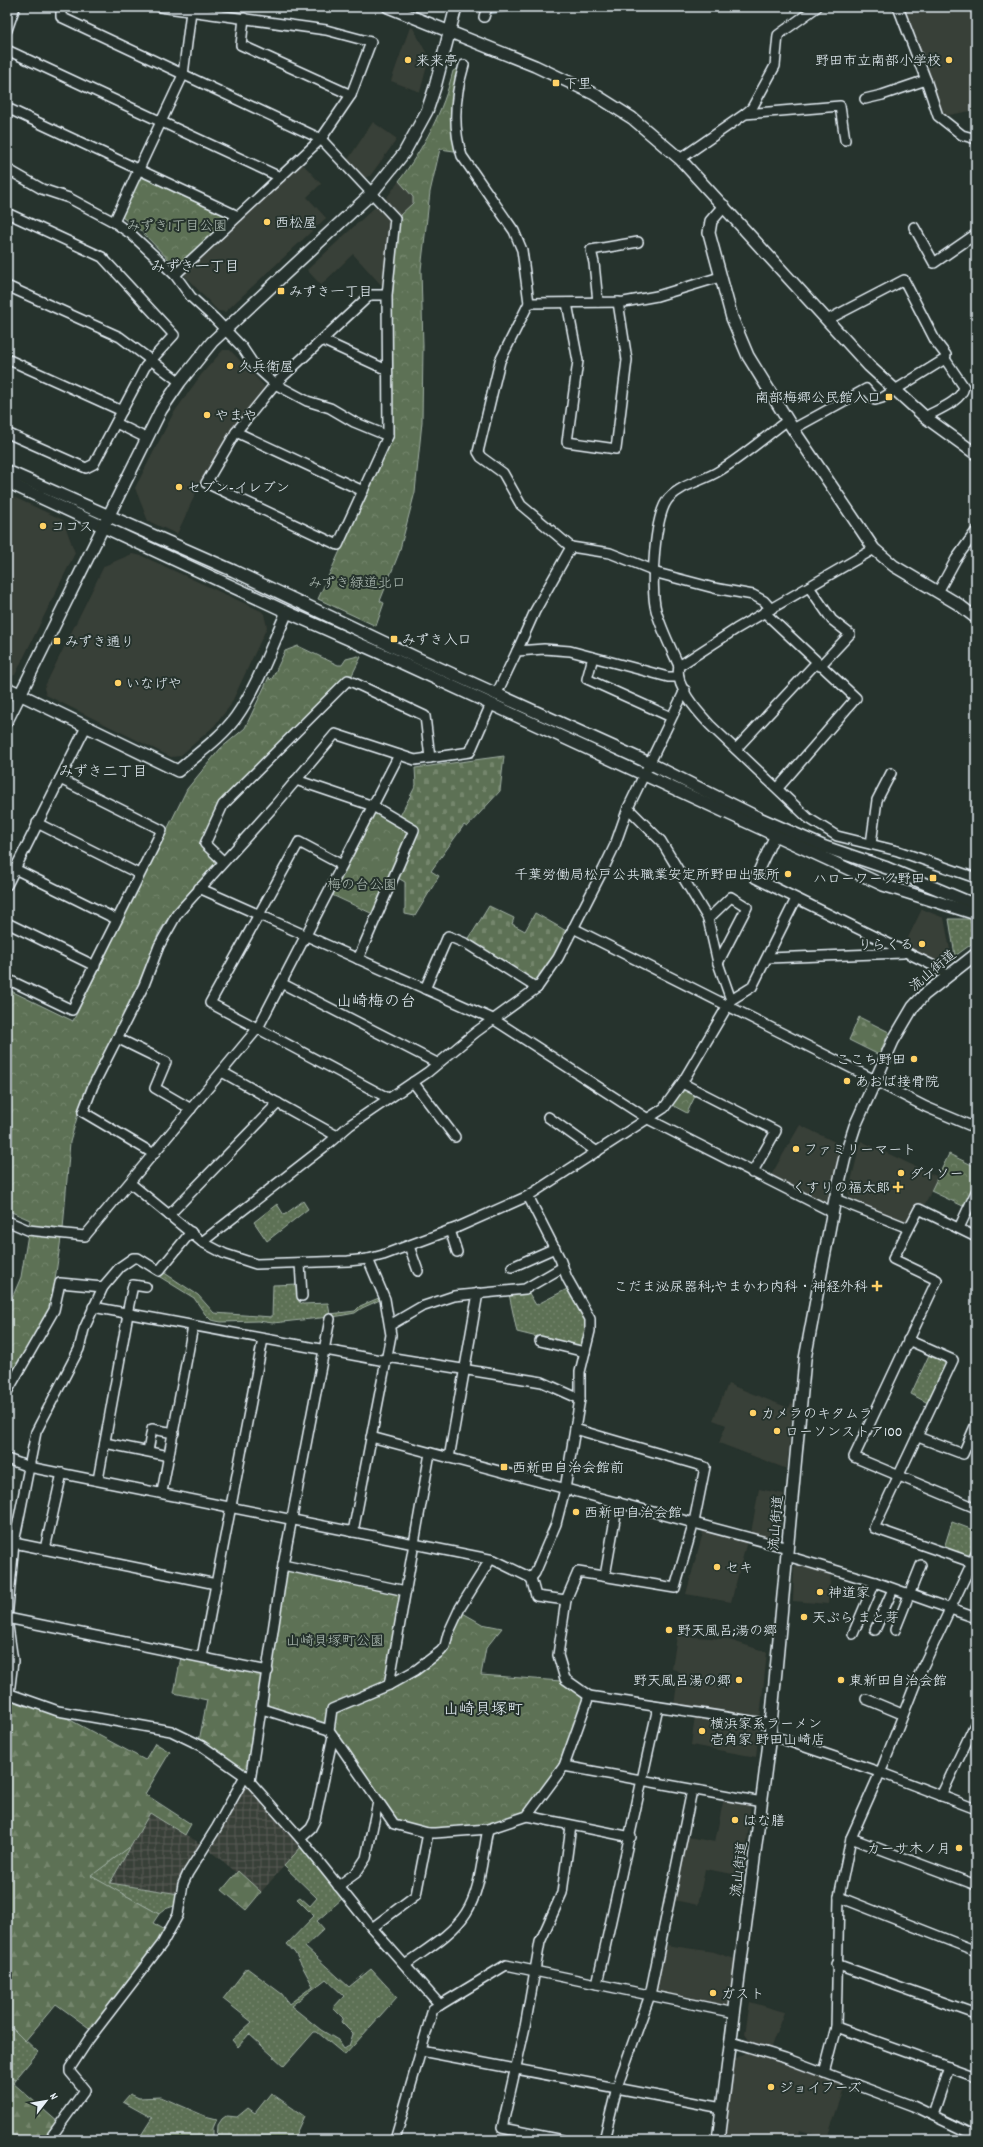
<svg xmlns="http://www.w3.org/2000/svg" width="983" height="2147" font-family="Dekko,'Klee One',sans-serif">
	<style>
		.built { fill: #393f37 }
		.industrial { fill: url(#industrial-grid) }
		.grass { fill: url(#grass-dots); stroke: #a2b1a6; fill-rule: evenodd }
		.forest { fill: url(#forest-firs); stroke: #a2b1a6 }
		.cemetery { fill: url(#cemetery-stones); stroke: #a2b1a6 }
		.park { fill: url(#park-crowns); stroke: #a2b1a6 }
		.lines { fill: none; stroke-linecap: round; stroke-linejoin: round }
		.stream { stroke: #899ca5; stroke-width: 3 }
		.minor-casing { stroke: #e8f1f8; stroke-width: 12 }
		.tertiary-casing { stroke: #e8f1f8; stroke-width: 14 }
		.minor { stroke: #26332d; stroke-width: 9 }
		.tertiary { stroke: #26332d; stroke-width: 11 }
		.poi-dot { fill: #ffd166; stroke: #26332d; stroke-width: 1.5 }
		.labels { text-anchor: middle; stroke-width: 4; stroke-linejoin: round; paint-order: stroke }
		.poi-label { font-size: 14px; fill: #e8f1f8; stroke: #26332d; text-anchor: start }
		.park-label { font-size: 14px; fill: #b0beb6; stroke: #26332d }
		.street-label { font-size: 14px; fill: #e8f1f8; stroke: #26332d }
		.neighbourhood-label { font-size: 15px; fill: #e8f1f8; stroke: #26332d }
		.quarter-label { font-size: 16px; fill: #e8f1f8; stroke: #26332d }
	</style>
	<defs>
		<pattern id="industrial-grid" width="8" height="8" patternUnits="userSpaceOnUse"><rect width="8" height="8" fill="#393f37"/><path d="M0 4h8M4 0v8" fill="none" stroke="#565b55"/></pattern>
		<pattern id="grass-dots" width="8" height="8" patternUnits="userSpaceOnUse"><rect width="8" height="8" fill="#5d7154"/><path d="M2 2h.1M6 6h.1" fill="none" stroke="#74866d" stroke-width="1.8" stroke-linecap="round"/></pattern>
		<pattern id="forest-firs" width="22" height="20" patternUnits="userSpaceOnUse"><rect width="22" height="20" fill="#5d7154"/><path d="M5 1l3.5 6h-7zM16 11l3.5 6h-7z" fill="#74866d"/></pattern>
		<pattern id="cemetery-stones" width="16" height="16" patternUnits="userSpaceOnUse"><rect width="16" height="16" fill="#5d7154"/><path d="M2 7V4a2 2 0 0 1 4 0v3zM10 15v-3a2 2 0 0 1 4 0v3z" fill="#74866d"/></pattern>
		<pattern id="park-crowns" width="20" height="18" patternUnits="userSpaceOnUse"><rect width="20" height="18" fill="#5d7154"/><path d="M2 6a3 3 0 1 1 6 0M12 15a3 3 0 1 1 6 0" fill="none" stroke="#74866d"/></pattern>
	</defs>
	<rect width="100%" height="100%" fill="#26332d"/>
	<filter id="ink" filterUnits="userSpaceOnUse"><feTurbulence type="fractalNoise" baseFrequency=".025" numOctaves="2"/><feDisplacementMap in="SourceGraphic" scale="8" xChannelSelector="R" yChannelSelector="G"/><feConvolveMatrix kernelMatrix="1 2 1 2 8 2 1 2 1" color-interpolation-filters="sRGB"/></filter>
	<g filter="url(#ink)">
		<g class="built">
			<path d="M904 7H976V110L943 116 929 84 916 36Z"/>
			<path d="M410 27 413 28 429 58 420 92 391 81Z"/>
			<path d="M373 122 397 139 370 176 363 178 347 161Z"/>
			<path d="M302 163 321 184 307 197 326 218 225 312 218 311 185 276V272Z"/>
			<path d="M399 181 413 197V203L399 216 385 200Z"/>
			<path d="M379 207 390 221 384 288 353 254 321 285 307 270 374 208Z"/>
			<path d="M223 350H230L264 386 263 390 231 429 199 486 177 534 148 521 135 488 173 414 201 375Z"/>
			<path d="M7 494 63 520 75 553 15 675 8 677Z"/>
			<path d="M132 554 142 556 261 611 264 614 267 627 230 706 214 726 180 756 171 757 46 695 44 688 104 566Z"/>
			<path d="M922 909 944 918 950 950 934 963 903 948Z"/>
			<path d="M800 1125 841 1145 828 1200 823 1202 770 1177Z"/>
			<path d="M861 1141 938 1177 924 1206 917 1203 908 1220 904 1222 853 1202 848 1193Z"/>
			<path d="M728 1384 789 1408 791 1403 793 1404 787 1469 719 1443 726 1425 713 1420Z"/>
			<path d="M759 1489 784 1494 779 1540 751 1533Z"/>
			<path d="M704 1529 747 1541 731 1602 686 1594Z"/>
			<path d="M799 1564 831 1574 828 1604 793 1601 794 1567Z"/>
			<path d="M677 1636 726 1639 767 1652 760 1718 674 1705 679 1671 672 1669Z"/>
			<path d="M695 1717 759 1727 756 1757 691 1745Z"/>
			<path d="M724 1797 751 1802 744 1876 705 1869 698 1905 674 1900 688 1837 715 1842Z"/>
			<path d="M666 1945 714 1952 735 1959 729 2007 659 1992 657 1989Z"/>
			<path d="M750 2002 784 2012 770 2049 750 2042 745 2034Z"/>
			<path d="M749 2051 845 2086 827 2138 800 2130 798 2140H725L735 2059Z"/>
		</g>
		<g class="industrial">
			<path d="M245 1781 302 1846 261 1892 205 1847Z"/>
			<path d="M150 1813 201 1844 179 1894 110 1883Z"/>
		</g>
		<g class="grass">
			<path d="M949 919H970L973 943 955 956Z"/>
			<path d="M303 1201 308 1209 267 1241 254 1222 277 1204 284 1215Z"/>
			<path d="M163 1272 198 1295 214 1313 272 1317 273 1285 298 1284 299 1302 303 1304 328 1303 330 1314 355 1311 360 1306 381 1297 382 1299 362 1308 355 1313 339 1316 273 1323 258 1321 221 1322 211 1320 205 1314 194 1298 160 1277Z"/>
			<path d="M571 1287 588 1319 582 1348 517 1332 509 1294 527 1290 536 1305Z"/>
			<path d="M929 1355 944 1362 946 1366 928 1403 911 1394Z"/>
			<path d="M952 1522 976 1531V1545L971 1554 967 1556 944 1548Z"/>
			<path d="M131 1846 110 1883 179 1894 177 1905 165 1909 159 1914 90 1876Z"/>
			<path d="M302 1846 343 1898 317 1921 324 1929 305 1947 349 1987 371 1969 397 1997 345 2055 317 2032H314L284 2066 249 2034 238 2047 232 2040 252 2022 223 1999 247 1968 282 1994 289 2004 313 1986 295 1953 287 1944 314 1916 297 1899 300 1897 310 1906 317 1898 284 1866ZM326 1979 344 1996 333 2008 343 2018 341 2022 353 2034 349 2046 344 2049 338 2040 321 2030 291 2006Z"/>
			<path d="M7 2023 38 2052 15 2080 7 2076Z"/>
			<path d="M271 2093 304 2116 293 2140H217L218 2125 222 2119 226 2116 237 2117 248 2108 255 2113Z"/>
			<path d="M130 2094 139 2098 161 2097 205 2116 217 2119 213 2128V2140H138L152 2118 123 2102Z"/>
		</g>
		<g class="forest">
			<path d="M859 1017 889 1032 879 1055 849 1040Z"/>
			<path d="M181 1657 259 1673 262 1677 248 1770 244 1771 199 1741 207 1700 174 1693Z"/>
			<path d="M7 1696 61 1715 145 1760 155 1743 170 1752 145 1794 191 1824 185 1835 150 1813 131 1846 91 1876 159 1914 153 1923 167 1931 92 2030 56 2004 25 2041 7 2023Z"/>
			<path d="M238 1871 261 1892 246 1910 222 1890Z"/>
			<path d="M7 2076 15 2080 13 2083 59 2123 45 2140H7Z"/>
		</g>
		<g class="cemetery">
			<path d="M504 756 500 791 467 827 464 825 431 871 439 876 415 916 405 914V882L398 878 419 828 400 816 416 785 415 768Z"/>
			<path d="M489 906 514 918 512 924 525 931 535 913 568 932 540 981H535L468 940Z"/>
		</g>
		<g class="park">
			<path d="M461 67 457 148 454 151 440 149 430 192 421 270 423 346 422 422 415 492 399 553 380 601 384 603 376 626 318 599 392 437V302L399 216 413 203V197L399 181C424 147 443 112 453 71Z"/>
			<path d="M142 176 228 216V220L179 266H175L140 230 123 218 122 214 139 177Z"/>
			<path d="M298 646 338 665H342L346 659 358 656 361 657 351 677 346 675 220 802 199 845 214 859 215 863 175 908 159 932 144 972 89 1086 78 1114 70 1142 63 1229 29 1226 30 1220 7 1210V989L73 1021 187 789 220 749 245 728 269 677 270 680 273 677 285 651Z"/>
			<path d="M377 812 406 830 407 834 373 914 332 895 373 813Z"/>
			<path d="M687 1090 696 1094 687 1113 670 1104 683 1091Z"/>
			<path d="M949 1154 976 1167V1183L965 1207 931 1191Z"/>
			<path d="M28 1234 61 1238 51 1308 7 1385V1310L21 1277Z"/>
			<path d="M289 1569 400 1592 403 1596 387 1682 330 1707 327 1721 323 1724 269 1706 267 1702 286 1572Z"/>
			<path d="M461 1612 482 1624 502 1628 486 1648 481 1675 561 1681 582 1696 583 1700 558 1767 523 1814 485 1825 429 1829 396 1819 333 1729 334 1714 337 1710 442 1655Z"/>
		</g>
		<g class="lines">
			<g class="stream">
				<path d="M474 7 488 13 534 7"/>
				<path d="M605 7 609 9 623 7"/>
			</g>
			<defs>
				<g id="minor">
					<path d="M61 7V17L321 139 395 218 387 295 388 436 338 545 206 483 236 432 275 384 370 295H387"/>
					<path d="M160 7 326 30 371 42 351 95 321 139 175 275"/>
					<path d="M898 7 926 80"/>
					<path d="M484 17 487 7"/>
					<path d="M244 18 241 45 351 95"/>
					<path d="M7 30 15 7"/>
					<path d="M7 50 280 177"/>
					<path d="M464 65C455 95 452 126 462 156L514 231 522 250 529 303 500 361 478 452 481 457 503 473 521 505 571 547 610 553 653 570"/>
					<path d="M865 99 882 95 926 80 938 116 962 135 976 139"/>
					<path d="M7 108 238 216"/>
					<path d="M745 114 752 108 775 66 778 35 817 7"/>
					<path d="M680 159 745 114 840 106 845 140"/>
					<path d="M7 169 42 189 69 198 114 222 131 234 175 275 191 297 214 318 242 347 254 365 275 384 307 401 330 408 354 422 388 436"/>
					<path d="M7 213 102 257 174 335 145 367 94 464 86 468 7 433"/>
					<path d="M114 222 183 75 191 11"/>
					<path d="M914 227 934 263 976 234"/>
					<path d="M7 286 120 337 180 382"/>
					<path d="M598 302 594 263 591 250 638 242"/>
					<path d="M529 303 624 302 657 296 720 277"/>
					<path d="M567 303 578 361 567 442 616 449 627 360 618 302"/>
					<path d="M322 340 387 370"/>
					<path d="M7 359 122 411"/>
					<path d="M925 417C937 410 961 402 964 387L945 359"/>
					<path d="M116 423 146 438"/>
					<path d="M793 429 866 389 875 400 882 398 945 359 946 355 936 342 904 280 827 320"/>
					<path d="M236 432 363 491"/>
					<path d="M874 549 736 629 679 666C674 686 697 711 710 725L808 818 837 836 898 851 976 878"/>
					<path d="M653 572 714 588 753 595 764 601 771 609"/>
					<path d="M809 587 832 620 850 634 820 666"/>
					<path d="M938 592 956 559 976 531"/>
					<path d="M764 612 856 698 778 788"/>
					<path d="M517 651 535 611 571 547"/>
					<path d="M593 657 587 679 671 717"/>
					<path d="M679 666C671 648 661 629 656 610 650 589 654 513 669 498 682 484 703 481 719 471 743 456 765 437 788 420"/>
					<path d="M496 695 517 651 544 649 570 651 668 677H679"/>
					<path d="M736 749 816 663"/>
					<path d="M296 780 373 806 414 830 358 959"/>
					<path d="M628 808 661 841 708 919 718 963 731 1000"/>
					<path d="M37 823 139 874"/>
					<path d="M775 835 755 878 934 966 947 975"/>
					<path d="M871 844 877 800 891 773"/>
					<path d="M223 861 205 844 223 805 348 680 425 716 430 758"/>
					<path d="M342 865 299 842 210 1003 388 1098"/>
					<path d="M15 869 116 919"/>
					<path d="M7 885 86 727"/>
					<path d="M199 888 493 1019 648 1119 832 1212"/>
					<path d="M708 919 731 897 747 907 718 963"/>
					<path d="M7 923 95 966"/>
					<path d="M573 928 875 1080"/>
					<path d="M768 958 903 953"/>
					<path d="M7 979 72 1010 162 830 60 779"/>
					<path d="M281 983 437 1063"/>
					<path d="M425 989 448 936 467 944 537 988"/>
					<path d="M117 1038 166 1062 155 1088 191 1109"/>
					<path d="M222 1072 337 1136"/>
					<path d="M875 1081 926 1107 976 1128"/>
					<path d="M413 1082 455 1137"/>
					<path d="M682 1083 776 1131 752 1173"/>
					<path d="M548 1117 597 1152"/>
					<path d="M154 1154 83 1112 93 1086 144 985 159 946 177 914 276 804 335 734 415 760 470 752 491 704"/>
					<path d="M130 1183 202 1242 225 1254 256 1264 348 1261 368 1259 383 1255 456 1228 528 1196 664 1108 682 1083 731 1000 752 987 796 899"/>
					<path d="M528 1196 560 1259 567 1278 590 1319V1331L580 1372V1399L565 1489 556 1524 535 1573 531 1578"/>
					<path d="M835 1199 908 1228"/>
					<path d="M169 1215 278 1103"/>
					<path d="M7 1221 28 1230 85 1236 258 1028 399 755"/>
					<path d="M959 1228 976 1192"/>
					<path d="M450 1230 457 1252"/>
					<path d="M976 1237 919 1209 893 1259 937 1280 854 1457 976 1508"/>
					<path d="M202 1242 328 1144 350 1125 428 1072 476 1032 537 988 558 958 603 870 615 845 628 808 685 690"/>
					<path d="M409 1246 418 1271"/>
					<path d="M300 1263 302 1296"/>
					<path d="M512 1267 555 1248"/>
					<path d="M93 1307 380 1360 394 1358 542 1382 580 1399"/>
					<path d="M127 1314 133 1285 146 1287"/>
					<path d="M390 1325 421 1307 454 1296 525 1289 563 1267"/>
					<path d="M908 1340 953 1360 874 1528 971 1562"/>
					<path d="M540 1341 585 1352"/>
					<path d="M7 1392 54 1310 60 1283 103 1287"/>
					<path d="M371 1437 788 1548"/>
					<path d="M918 1437 963 1454 976 1424"/>
					<path d="M105 1443 169 1456"/>
					<path d="M148 1451 152 1429 174 1433"/>
					<path d="M449 1458 478 1293"/>
					<path d="M7 1459 29 1467 494 1560 531 1578 536 1596 566 1600 558 1655 565 1679 589 1696 771 1724"/>
					<path d="M98 1480 128 1314"/>
					<path d="M162 1492 193 1326"/>
					<path d="M353 1532 391 1335 385 1299 368 1259"/>
					<path d="M14 1543 216 1584"/>
					<path d="M45 1549 62 1473"/>
					<path d="M787 1556 875 1582 976 1618"/>
					<path d="M490 1560 460 1608 448 1634 445 1646 441 1651 416 1670 389 1685 332 1709 329 1730 394 1824 428 1833H435L488 1829 527 1816 564 1766 589 1696"/>
					<path d="M283 1565 406 1591"/>
					<path d="M605 1576 618 1502"/>
					<path d="M566 1600 578 1572 675 1588 694 1522 705 1467 575 1429"/>
					<path d="M7 1618 268 1671"/>
					<path d="M875 1630 893 1589"/>
					<path d="M895 1630 921 1565"/>
					<path d="M853 1634 875 1582"/>
					<path d="M202 1657 263 1339"/>
					<path d="M389 1685 430 1453"/>
					<path d="M7 1693 58 1711 171 1731 202 1746 245 1776 300 1838 372 1928 440 2005 433 2009 395 2140"/>
					<path d="M9 1694 13 1661 7 1619 14 1543 36 1432 79 1349 84 1329 103 1287 120 1267 133 1258H138L159 1271 191 1232"/>
					<path d="M866 1699 902 1714"/>
					<path d="M262 1709 329 1730"/>
					<path d="M770 1735 879 1772 976 1809"/>
					<path d="M564 1766 762 1802"/>
					<path d="M250 1781 283 1565 330 1319"/>
					<path d="M941 1796 976 1722"/>
					<path d="M527 1816 631 1837"/>
					<path d="M300 1838 311 1828 315 1820 333 1736"/>
					<path d="M851 1838 976 1885"/>
					<path d="M338 1886 356 1873 366 1858 378 1802"/>
					<path d="M839 1897 976 1951"/>
					<path d="M372 1928 416 1895 428 1833"/>
					<path d="M836 1964 976 2014"/>
					<path d="M405 1965C425 1950 452 1935 466 1913 481 1890 482 1856 488 1829"/>
					<path d="M597 1984 658 1707"/>
					<path d="M440 2005 506 1965 735 2013"/>
					<path d="M836 2027 976 2077"/>
					<path d="M732 2042 785 2058 913 2106 976 2136"/>
					<path d="M421 2051 722 2108"/>
					<path d="M824 2073 836 2027 839 1897 851 1838 883 1766 918 1677 976 1554"/>
					<path d="M933 2115 949 2067"/>
					<path d="M49 2140 85 2090 70 2072V2068L89 2039 162 1944 178 1915 183 1884 188 1873 217 1827 245 1776"/>
					<path d="M562 2140 502 2128 525 2027 540 1942 562 1893 571 1826"/>
					<path d="M604 2140 617 2087 650 1995 692 1790"/>
				</g>
				<g id="tertiary">
					<path d="M388 7 535 66 594 94 632 118 680 159 869 366 925 417 976 454"/>
					<path d="M724 206 711 221 709 233 732 318 748 356 793 429 862 531 874 549 894 566 958 604 976 618"/>
					<path d="M7 471 234 571 417 658 649 763 759 818 825 847 887 868 976 905"/>
					<path d="M7 482 287 612 389 657 883 885 976 914"/>
					<path d="M7 688 178 771C197 754 221 738 236 717 258 686 271 647 287 612"/>
					<path d="M7 721 161 410 180 382 212 342 372 193 404 153 427 111 435 87 456 7"/>
					<path d="M718 2140 770 1735 805 1359 835 1199 845 1157 855 1126 893 1041 913 1007 924 995 976 954"/>
				</g>
			</defs>
			<use href="#minor" class="minor-casing"/>
			<use href="#tertiary" class="tertiary-casing"/>
			<use href="#minor" class="minor"/>
			<use href="#tertiary" class="tertiary"/>
		</g>
	</g>
	<g class="poi-dot">
		<circle cx="408" cy="60" r="4"/>
		<circle cx="949" cy="60" r="4"/>
		<rect x="552" y="79" width="8" height="8" rx="2"/>
		<circle cx="267" cy="222" r="4"/>
		<rect x="277" y="287" width="8" height="8" rx="2"/>
		<circle cx="230" cy="366" r="4"/>
		<rect x="885" y="393" width="8" height="8" rx="2"/>
		<circle cx="207" cy="415" r="4"/>
		<circle cx="179" cy="487" r="4"/>
		<circle cx="43" cy="526" r="4"/>
		<rect x="390" y="635" width="8" height="8" rx="2"/>
		<rect x="53" y="637" width="8" height="8" rx="2"/>
		<circle cx="118" cy="683" r="4"/>
		<circle cx="788" cy="874" r="4"/>
		<rect x="929" y="874" width="8" height="8" rx="2"/>
		<circle cx="922" cy="944" r="4"/>
		<circle cx="914" cy="1059" r="4"/>
		<circle cx="847" cy="1081" r="4"/>
		<circle cx="796" cy="1149" r="4"/>
		<circle cx="901" cy="1173" r="4"/>
		<path d="M896 1181h4v4h4v4h-4v4h-4v-4h-4v-4h4z"/>
		<path d="M875 1280h4v4h4v4h-4v4h-4v-4h-4v-4h4z"/>
		<circle cx="753" cy="1413" r="4"/>
		<circle cx="777" cy="1431" r="4"/>
		<rect x="500" y="1463" width="8" height="8" rx="2"/>
		<circle cx="576" cy="1512" r="4"/>
		<circle cx="717" cy="1567" r="4"/>
		<circle cx="820" cy="1592" r="4"/>
		<circle cx="804" cy="1617" r="4"/>
		<circle cx="669" cy="1630" r="4"/>
		<circle cx="739" cy="1680" r="4"/>
		<circle cx="841" cy="1680" r="4"/>
		<circle cx="702" cy="1731" r="4"/>
		<circle cx="735" cy="1820" r="4"/>
		<circle cx="959" cy="1848" r="4"/>
		<circle cx="713" cy="1993" r="4"/>
		<circle cx="771" cy="2087" r="4"/>
	</g>
	<g class="labels">
		<g class="poi-label">
			<text x="416" y="65">来来亭</text>
			<text x="941" y="65" text-anchor="end">野田市立南部小学校</text>
			<text x="564" y="88">下里</text>
			<text x="275" y="227">西松屋</text>
			<text x="289" y="296">みずき一丁目</text>
			<text x="238" y="371">久兵衛屋</text>
			<text x="881" y="402" text-anchor="end">南部梅郷公民館入口</text>
			<text x="215" y="420">やまや</text>
			<text x="187" y="492">セブン-イレブン</text>
			<text x="51" y="531">ココス</text>
			<text x="402" y="644">みずき入口</text>
			<text x="65" y="646">みずき通り</text>
			<text x="126" y="688">いなげや</text>
			<text x="780" y="879" text-anchor="end">千葉労働局松戸公共職業安定所野田出張所</text>
			<text x="925" y="883" text-anchor="end">ハローワーク野田</text>
			<text x="914" y="949" text-anchor="end">りらくる</text>
			<text x="906" y="1064" text-anchor="end">ここち野田</text>
			<text x="855" y="1086">あおば接骨院</text>
			<text x="804" y="1154">ファミリーマート</text>
			<text x="909" y="1178">ダイソー</text>
			<text x="890" y="1192" text-anchor="end">くすりの福太郎</text>
			<text x="868" y="1291" text-anchor="end">こだま泌尿器科;やまかわ内科・神経外科</text>
			<text x="761" y="1418">カメラのキタムラ</text>
			<text x="785" y="1436">ローソンストア100</text>
			<text x="512" y="1472">西新田自治会館前</text>
			<text x="584" y="1517">西新田自治会館</text>
			<text x="725" y="1572">セキ</text>
			<text x="828" y="1597">神道家</text>
			<text x="812" y="1622">天ぷら まと芽</text>
			<text x="677" y="1635">野天風呂;湯の郷</text>
			<text x="731" y="1685" text-anchor="end">野天風呂湯の郷</text>
			<text x="849" y="1685">東新田自治会館</text>
			<text x="710" y="1728">横浜家系ラーメン<tspan x="710" dy="16">壱角家 野田山崎店</tspan></text>
			<text x="743" y="1825">はな膳</text>
			<text x="951" y="1853" text-anchor="end">カーサ木ノ月</text>
			<text x="721" y="1998">ガスト</text>
			<text x="779" y="2092">ジョイフーズ</text>
		</g>
		<g class="park-label">
			<text x="177" y="230">みずき1丁目公園</text>
			<text x="357" y="587">みずき緑道北口</text>
			<text x="362" y="889">梅の台公園</text>
			<text x="335" y="1645">山崎貝塚町公園</text>
		</g>
		<g class="street-label">
			<text transform="translate(932 970) rotate(-40)" y="5">流山街道</text>
			<text transform="translate(775 1523) rotate(-85)" y="5">流山街道</text>
			<text transform="translate(738 1869) rotate(-83)" y="5">流山街道</text>
		</g>
		<g class="neighbourhood-label">
			<text x="195" y="271">みずき一丁目</text>
			<text x="103" y="776">みずき二丁目</text>
		</g>
		<g class="quarter-label">
			<text x="376" y="1006">山崎梅の台</text>
			<text x="483" y="1714">山崎貝塚町</text>
		</g>
	</g>
	<rect width="983" height="2147" fill="none" stroke="#26332d" stroke-width="24"/>
	<rect x="12" y="12" width="959" height="2123" fill="none" stroke="#e8f1f8" stroke-width="1.5" filter="url(#ink)"/>
	<g transform="translate(46 2101) rotate(59)" stroke="#26332d" stroke-width="3" paint-order="stroke">
	<path d="M0-3L7 15L0 10L-7 15Z" fill="#e8f1f8"/>
	<text y="-6" font-size="11" font-weight="bold" text-anchor="middle" fill="#e8f1f8">N</text>
	</g>
</svg>
